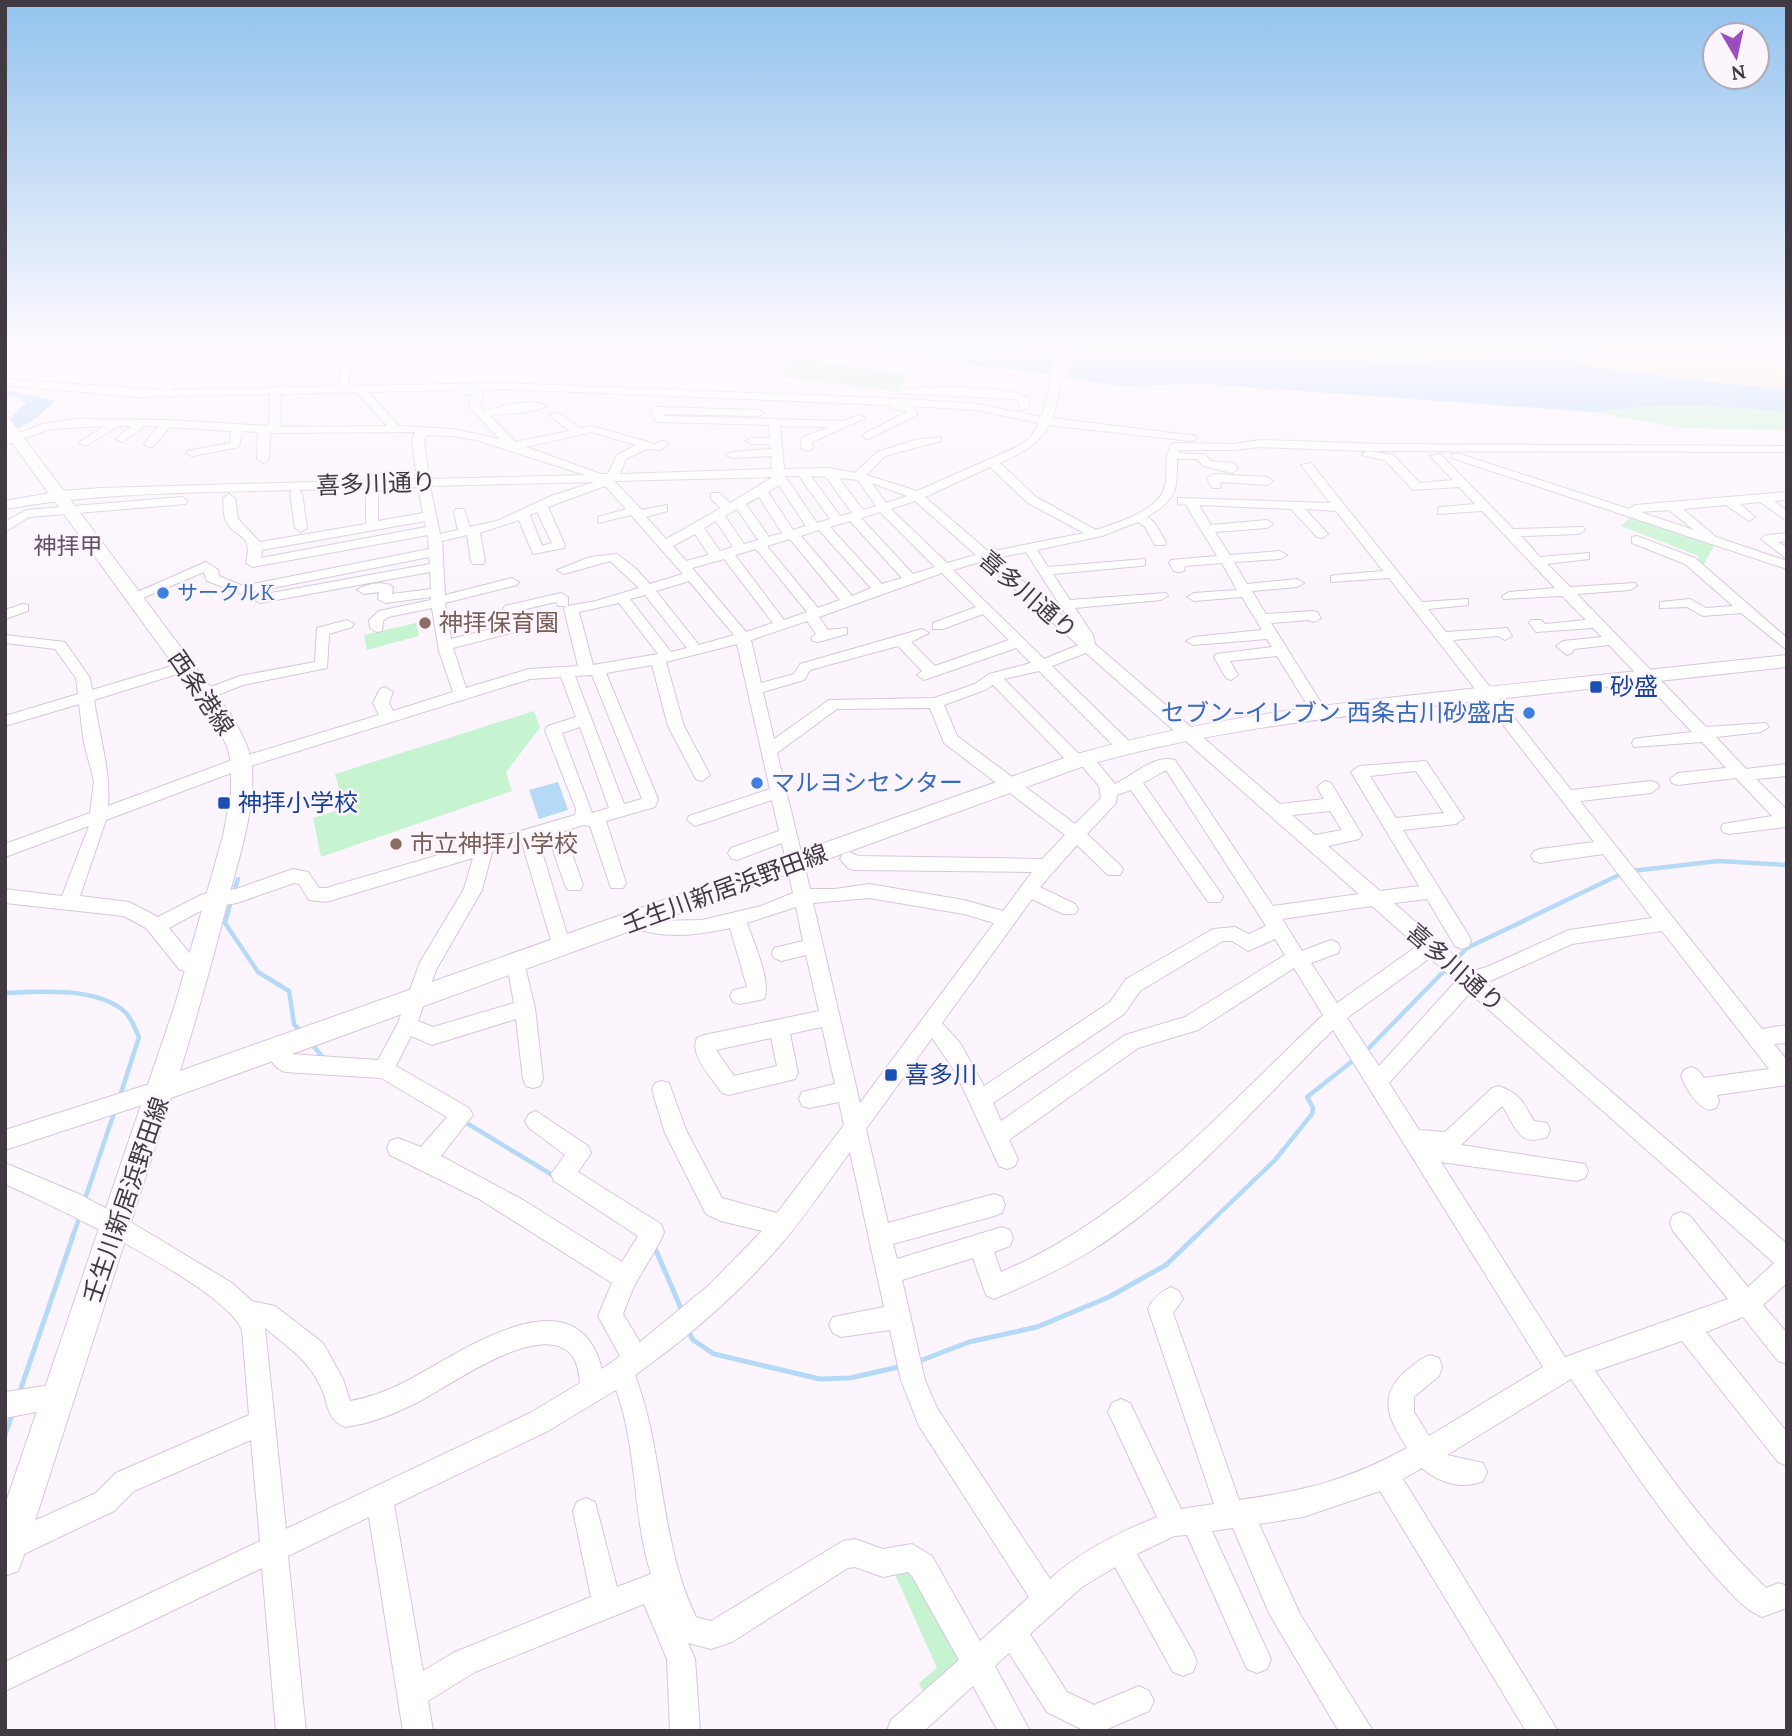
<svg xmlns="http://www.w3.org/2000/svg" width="1792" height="1736" font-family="Lora,'Noto Sans JP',serif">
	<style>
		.green { fill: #c6f4d0 }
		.sand { fill: #f8eec9 }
		.water { fill: #b5daf8 }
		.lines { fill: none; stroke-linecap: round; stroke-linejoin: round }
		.stream-far1 { stroke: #b5daf8; stroke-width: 4.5 }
		.stream { stroke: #b5daf8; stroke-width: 5 }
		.minor-casing { stroke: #d7c6dc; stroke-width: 2 }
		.major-casing { stroke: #d7c6dc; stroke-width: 2 }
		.minor { fill: #fff; fill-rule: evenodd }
		.major { fill: #fff; fill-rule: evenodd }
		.minor-bridge-casing { stroke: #d7c6dc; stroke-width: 13; stroke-linecap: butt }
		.minor-bridge { stroke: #fff; stroke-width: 11 }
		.shop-dot { fill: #3f7fe0; stroke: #fcf5fe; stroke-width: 2.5 }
		.education-dot { fill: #8d6e63; stroke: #fcf5fe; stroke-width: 2.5 }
		.transit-dot { fill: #1a4fb4; stroke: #fcf5fe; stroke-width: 2.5 }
		.labels { text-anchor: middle; stroke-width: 5; stroke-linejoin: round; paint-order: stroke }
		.far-shop-label { font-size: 21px; fill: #366cbe; stroke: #fcf5fe; text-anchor: start }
		.far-quarter-label { font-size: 23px; fill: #605164; stroke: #fcf5fe }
		.street-label { font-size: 24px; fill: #413a43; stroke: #fcf5fe }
		.education-label { font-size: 24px; fill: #785e54; stroke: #fcf5fe; text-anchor: start }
		.transit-label { font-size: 24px; fill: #164399; stroke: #fcf5fe; text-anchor: start }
		.shop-label { font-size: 24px; fill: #366cbe; stroke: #fcf5fe; text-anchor: end }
	</style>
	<rect width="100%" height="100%" fill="#fcf5fe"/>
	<g class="green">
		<path d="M1081 345H1581C1471 371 1345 362 1232 356 1179 354 1126 355 1073 351Z"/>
		<path d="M796 358 909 375 897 392 781 376Z"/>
		<path d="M1666 405 1712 406 1787 412V430L1680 428 1593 412Z"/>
		<path d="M1632 516 1715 544 1703 566 1696 564 1699 556 1621 526Z"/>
		<path d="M416 623 419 636 367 650 364 635Z"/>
		<path d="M534 711 540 728 506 772 512 791 321 857 313 818 344 808 335 774Z"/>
		<path d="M912 1558 976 1662 928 1704 919 1683 937 1668 889 1561Z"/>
	</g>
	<path class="sand" d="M1608 345 1787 350V388L1738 385 1569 364Z"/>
	<g class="water">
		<path d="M859 345H987L1055 353 1050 374 963 364 960 360Z"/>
		<path d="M1581 345H1608L1592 351 1571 364 1738 385 1787 388V412L1712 406 1666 405 1593 412 1202 384 1121 386 1067 378 1073 351C1126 355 1179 354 1232 356 1345 362 1471 371 1581 345Z"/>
		<path d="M12 391 55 401 32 421 5 435V423C13 418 20 407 26 404L21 398 5 396V392Z"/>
		<path d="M558 782 568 810 539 819 529 790Z"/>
	</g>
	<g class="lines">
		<g class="stream-far1">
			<path d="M1632 871 1718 861 1787 865"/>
			<path d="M233 894 238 879"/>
			<path d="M231 901 225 923 258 972 289 991 294 1024 301 1032"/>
			<path d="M1455 960 1467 948 1621 874"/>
			<path d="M5 993C39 991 100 987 126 1013 132 1019 135 1029 139 1037L120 1096"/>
			<path d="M311 1043 324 1059"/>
			<path d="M1367 1050 1447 968"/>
			<path d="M465 1122 554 1176"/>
			<path d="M84 1202 115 1110"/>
			<path d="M72 1238 80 1216"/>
			<path d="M1194 1238 1275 1160 1312 1114 1313 1108 1307 1097 1355 1059"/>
		</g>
		<g class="stream">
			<path d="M654 1246 683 1313"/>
			<path d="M688 1330 693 1340 714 1354 820 1379 850 1378 903 1366"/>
			<path d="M917 1362 969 1342 1037 1327 1109 1297 1166 1265 1196 1236"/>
			<path d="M20 1391 73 1236"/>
			<path d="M5 1435 12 1415"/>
		</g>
		<defs>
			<g id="minor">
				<path d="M198 345H208L200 363 169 390 340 386 339 374 348 354 344 345H354L358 354 349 374V386L504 383 904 399 977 404 1042 417 1047 415 1052 418 1196 436V440L1192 441 1049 425C1037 446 1022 453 1000 463L1036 497 1096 530C1119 522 1163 510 1166 481 1167 467 1164 457 1172 444L1176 443 1233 444 1261 440 1385 444 1787 446V452L1368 451 1393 455 1420 483 1453 480 1430 456 1440 454 1513 529 1583 527 1585 530 1579 534 1521 536 1540 557 1589 553V559L1547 564 1570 587 1635 583 1637 586 1630 590 1577 594 1706 727 1766 723 1769 727 1761 732 1716 737 1746 769 1787 764V776L1756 779 1787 810V827L1729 834 1723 832 1721 828 1723 824 1772 816 1736 778 1678 785 1672 783 1670 779 1678 773 1726 768 1702 742 1634 747 1632 743 1634 739 1640 738 1692 732 1609 645 1574 649 1572 653 1567 655 1556 646 1563 641 1602 637 1593 628 1536 632 1529 623 1531 620H1541L1545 624 1586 620 1562 596 1504 599 1502 596 1509 592 1555 588 1482 511 1438 514V508L1442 507 1475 504 1459 487 1413 490 1385 460 1364 456 1362 454 1368 451 1259 447 1233 450H1180L1178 453 1204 454 1211 461 1234 463 1238 469 1232 473 1203 466 1197 459H1177C1177 492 1177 499 1147 517L1154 522 1166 542 1165 545H1155L1145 527 1138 522 1102 536 1037 550 1048 567 1145 559V565L1140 566 1053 574 1070 600 1166 593 1168 596 1161 600 1075 608 1093 635 1095 644 1280 804 1324 799 1317 787 1325 781 1331 783 1362 835 1359 839 1328 846 1380 891 1419 886 1351 772 1359 766 1426 761 1464 818 1456 824 1403 830 1469 936 1471 941 1469 946 1462 949 1455 946 1427 899 1394 903 1472 971 1487 967 1569 930 1652 918 1603 854 1540 863 1534 861 1531 856 1534 851 1540 849 1594 842 1389 578 1331 582V576L1336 575 1383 571 1336 511 1305 509 1328 534 1322 538 1317 537 1291 509 1199 505 1211 525 1267 520 1273 524 1267 528 1215 532 1230 555 1280 551 1287 555 1280 559 1234 562 1247 584 1297 579 1304 583 1297 587 1252 591 1266 614 1312 611 1317 612 1321 618 1314 622 1308 620 1271 623 1327 712 1319 717 1314 716 1277 656 1230 661 1238 675 1231 680 1226 678 1214 657 1216 654 1272 647 1267 639 1193 645 1186 641 1193 637 1262 630 1242 597 1194 601 1187 597 1194 593 1237 590 1222 563 1185 566 1184 571 1179 572 1174 571 1169 563 1171 560 1217 556 1186 505 1178 504V498L1330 503 1301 465 1311 463 1422 602 1468 599V605L1428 609 1446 632 1507 628 1512 636 1505 640 1498 636 1453 640 1571 790 1651 781 1657 783 1659 787 1651 793 1580 801 1762 1029 1787 1025V1043L1774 1044 1787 1060V1085L1717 1095 1719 1101 1716 1108 1709 1110C1696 1106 1686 1088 1681 1076L1684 1070 1691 1067 1698 1070 1704 1078 1769 1069 1662 931 1572 944 1486 983 1787 1244V1283L1763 1305 1787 1333V1364L1778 1361 1743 1317 1706 1332 1787 1432V1466L1778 1462 1682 1341 1595 1371C1649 1447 1699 1523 1766 1588L1779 1583 1787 1586V1608L1762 1617C1743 1609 1728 1590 1714 1575 1660 1514 1617 1446 1571 1379L1447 1455 1483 1463 1487 1472 1483 1481C1462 1490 1439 1483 1422 1468L1403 1479 1558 1731H1526L1380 1491 1303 1517 1259 1524 1300 1614 1373 1731H1339L1335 1725 1269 1613 1233 1528 1212 1531 1271 1659 1267 1669 1257 1673 1247 1669 1187 1535 1174 1536 1137 1554 1193 1652 1197 1662 1193 1672 1183 1676 1173 1672 1115 1567 1082 1587 1030 1634 1067 1692 1094 1705 1139 1686 1149 1691 1154 1701 1149 1711 1103 1731 1083 1730 1047 1712 1009 1653 995 1666 1030 1731H998L973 1686 924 1731H887L891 1720 959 1660 912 1576 908 1572 883 1577 855 1567 848 1568 732 1642 711 1649 688 1643 695 1659 700 1731H670L667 1659 644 1604 475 1672 428 1701 433 1731H403L369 1517 288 1556 306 1731H276L262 1568 5 1691V1662L260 1541 251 1440 134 1491 114 1511 20 1556 10 1560 5 1558V1534L96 1493 116 1473 249 1415 242 1330C225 1287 52 1205 5 1184V1163L79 1194 124 1218 232 1283 252 1301 275 1306 323 1343 343 1379 350 1401C368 1398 389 1390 405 1382 457 1355 576 1267 602 1369L620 1356 598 1316 612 1283 479 1199 390 1155 387 1148 390 1141 398 1138 421 1147 447 1117 381 1078 285 1072C272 1067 266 1056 272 1043L279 1040 286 1043 290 1054 378 1060 398 1023 420 962 464 889 473 858 326 902 309 900 299 884 294 883 237 903 206 908 169 928 192 956 206 958 208 964 206 970 199 972 180 970 146 928 124 916 5 903V889L62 896 89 826 5 857V844L90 813 94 781 84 743 79 704 5 726V716L78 694 76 678 55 649 5 643V635L65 642 90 678 92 690 185 662 192 667 190 670 94 700C99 735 111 771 108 806L235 759 379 715 373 703 380 689 385 687 393 692 389 703 393 711 453 692 439 651 432 608 388 617 383 621 382 631 377 632 370 628 369 620 379 611 431 600V597L385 603 378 599 379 592 364 594 357 590C365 584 385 580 393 587L392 594 431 589 430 572 260 603 253 599 260 595 430 564 429 557 242 594 207 581 204 572 138 600 133 601 126 597 206 562 218 570 219 576 243 586 429 549 428 535 253 567 246 563C253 530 237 542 226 521 223 515 224 505 223 498L229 494 235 498 238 519 260 542 366 524V494L370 488 299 490 302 493 307 528 301 532 295 528 290 493 293 490C196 493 100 492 5 509V501L61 491 101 488 417 479 412 440 415 432 270 433 269 459 263 463 257 459 258 432 242 431 239 447 192 456 186 453 188 451 230 443 231 431 170 427 154 446 150 447 144 444 158 426H145L122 442 116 439 131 426H119L85 446 79 443 81 441 104 426 50 429 5 445V438L44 424 76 419 167 420 269 426 270 394 137 397 5 385V379L158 390 191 360ZM504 389 892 405 893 408 907 412 864 434 862 436 868 439 917 415V411L910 406 977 410 1039 423 1031 437 1017 447 917 491 866 475 885 456 941 441V437L915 440 877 452 855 473 829 468 784 469 780 426 828 427 802 438 801 448 807 451 813 448 812 442 865 418 859 415 843 421 664 416 663 414 758 416 764 413 758 410 656 407 651 410 656 421 660 422 769 425 770 438H752L746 441 752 444H770L771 449 732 452 726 455 732 458 771 456 772 469 620 474 626 459 647 449 661 450 668 444 662 441 655 444 592 426 580 428 556 412 550 415 569 431 515 442 490 416C505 413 536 413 546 406 532 396 501 407 485 411L480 406 483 393 478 390ZM458 390 459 393 472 395 469 406 499 439 453 429 399 426 368 392ZM357 392 387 426 281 427 280 394ZM592 432 636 445 617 455 608 474H601L526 447ZM426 435 453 436 476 440 585 475 429 479 424 440ZM990 467 1028 503 1084 533 989 552 925 497ZM785 476H799L830 519 817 523ZM811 476 826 477 852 513 840 516ZM773 477 730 503 719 493H711V499L721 508 666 539 646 517 667 511V505L642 510 614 481ZM839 478 858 480 876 506 863 510ZM595 482 551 496 497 521 474 526 470 527 464 509H456L454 512 458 530 440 534 430 486ZM872 483 907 496 886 503ZM779 485 806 526 793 530 768 492ZM605 486 626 509 598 517V523L631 515 683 574 650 584 634 567 617 554 590 557 557 570 564 574 610 561 639 588 596 601 568 606V597L561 593 505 606 503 609 506 625 451 639 445 603 517 585 519 582 512 578 445 595 442 541 467 535 471 561 473 564H483L485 561 480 533 519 520 533 554 564 548 565 545 548 507ZM418 487 423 513 378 521V494L382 488ZM759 497 782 533 769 537 746 504ZM915 501 976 555 947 563 891 509ZM737 509 758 540 744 544 725 516ZM537 512 552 543 542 546 530 515ZM880 512 935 567 913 574 861 518ZM425 521 426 527 261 558 262 550ZM716 521 733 547 720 551 704 528ZM850 521 902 578 882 584 830 527ZM819 530 871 588 852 596 801 536ZM695 534 709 555 686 561 673 546ZM790 539 840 600 818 608 767 546ZM756 549 807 612 784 620 735 555ZM1026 552 1072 624 996 558ZM724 559 773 623 746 632 692 568ZM983 561 1078 645 1044 659 953 570ZM942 573 976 607 933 623V629H943L983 614 1009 640 935 666 911 642 929 633 922 629 800 664 794 674 761 683 751 640 807 621 816 634 811 638 813 641 818 642 847 634V628L828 630 819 617ZM689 581 734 635 699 645 656 591ZM645 595 687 648 671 652 630 599ZM556 602 558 606H566L564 609 578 666 529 669 466 688 453 648 519 631 521 628 517 611ZM619 603 658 654 593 665 579 612ZM737 644 770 789 689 816 687 820 695 826 772 800 779 831 731 848 728 853 731 858 737 860 782 843 793 893 761 906 702 920 654 921 634 914 628 916 625 921 628 926C662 939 694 936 730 928L747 987 733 990 730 996 733 1002 740 1004 764 999C772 982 753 941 747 923L796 907 803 941 774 948 772 953 774 958 781 961 806 955 819 1011 704 1035 697 1038C689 1055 712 1078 722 1093L729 1095 795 1079 798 1073 790 1034 822 1027 835 1084 802 1092 799 1099 802 1106 809 1108 839 1102 844 1125 777 1213 722 1198 686 1130 669 1083 662 1081 655 1083 652 1090 665 1133 706 1214 721 1221 762 1231 708 1286 640 1342 623 1314 634 1286 661 1240 664 1232 661 1224 578 1172 591 1153 588 1146 536 1111 529 1114 525 1121 529 1128 565 1155 551 1174 554 1181 638 1236 622 1262 523 1200 441 1156 473 1115 469 1108 396 1066 411 1036 432 1045 516 1019 523 1079 526 1086 533 1088 540 1086 543 1079 535 1008 523 958 516 956 509 958 507 964 514 1003 433 1027 418 1021 436 970 482 890 492 852 522 843 553 947 555 952 562 955 569 952 571 947 538 839 548 836 565 885 568 890H580L583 885 564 831 583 825 590 826 611 888H623L626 883 606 821 655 807 658 799 606 673 652 665 668 726 696 779 702 781 710 775 684 726 666 662ZM898 646 922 671 917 675 924 680 1016 648 1031 663 989 674 975 684 934 698 829 700 774 739 763 692 804 680 810 670ZM1086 653 1359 894 1273 906 1175 760C1153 754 1133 776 1115 784L1091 755H1080L1004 679 1039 671 1119 751H1131L1133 747 1131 743 1052 666ZM592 675 642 799 624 804 575 676ZM561 677 576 717 548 726 545 730 576 809 575 815 326 888H319L308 872 293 869 236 889 203 894 158 917 129 902 80 896 106 820 247 767 530 679ZM993 685 1071 765H1081L1099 786 1101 798 1075 824 957 736 944 705 985 690ZM930 708 944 743 1065 835 1042 859 858 856 849 852 843 854 840 859 848 868 854 870 1032 872 1003 911 964 900 869 884 835 889H810L777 753 837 709ZM580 727 609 808 592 813 562 733ZM1166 770 1266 926 1249 934 1235 927 1213 929 1126 979 1110 1002 984 1086 960 1043 942 1023 1032 899 1063 914H1075L1078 909 1075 904 1040 887 1077 845 1108 875H1120L1123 870 1120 865 1087 834 1116 803 1117 795 1131 790 1208 902H1220L1223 897 1220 892 1143 783ZM1416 771 1444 813 1396 818 1370 776ZM1330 811 1342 830 1315 835 1292 815ZM869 898 964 914 994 923 860 1103 813 903ZM1372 906 1417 946 1337 1003 1311 963 1338 953 1340 948 1338 943 1331 940 1302 951 1282 919ZM1275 939 1285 955 1185 1017 1125 1035 1001 1121 993 1103 1124 1014 1140 991 1223 941H1232L1248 951ZM1430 958 1456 981 1379 1066 1347 1018ZM1294 968 1323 1015C1223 1109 1130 1218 1001 1272L994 1252 1010 1246 1013 1238 1010 1230 1002 1227 897 1259 893 1244 994 1216 1002 1213 1005 1205 1002 1197 994 1194 888 1223 866 1129 932 1038 956 1073 999 1166 1007 1169 1015 1166 1018 1159 1009 1140 1138 1048 1198 1030ZM1470 993 1774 1263 1748 1287 1689 1215 1681 1212 1673 1215 1670 1223 1673 1231 1728 1299 1565 1357 1441 1162 1577 1181 1585 1178 1588 1171 1585 1164 1461 1145 1502 1106C1516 1125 1517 1148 1547 1137L1550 1130 1547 1123 1534 1121C1523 1102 1520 1094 1499 1086L1492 1088 1445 1132 1419 1130 1389 1083ZM1333 1030 1543 1367 1429 1436 1414 1412V1397L1439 1376 1442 1367 1439 1358 1430 1355C1421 1358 1415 1364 1407 1370 1376 1397 1389 1419 1407 1448 1349 1480 1304 1491 1239 1500L1173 1313 1183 1299 1179 1291 1171 1287C1160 1292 1153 1298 1148 1309L1214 1504 1181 1509 1130 1403 1121 1399 1112 1403 1108 1412 1157 1517C1120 1532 1080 1551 1050 1579L937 1408 925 1380 902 1280 973 1258 986 1295 994 1299C1029 1284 1062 1269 1094 1249 1185 1191 1257 1104 1333 1030ZM771 1038 777 1066 734 1076 716 1050ZM850 1152 884 1307 833 1317 829 1325 833 1333 841 1337 890 1330 901 1380 919 1426 1029 1597 980 1641 932 1556 912 1544 883 1549 855 1539 843 1541 711 1621 696 1617C659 1541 665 1454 635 1375 686 1339 735 1297 776 1250 803 1220 826 1185 850 1152ZM265 1328C288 1347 312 1363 323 1392 329 1408 327 1419 345 1427 370 1424 399 1412 422 1400 451 1385 545 1316 573 1357 578 1364 579 1375 580 1383L530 1413 286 1529ZM616 1390C638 1449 632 1514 651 1574L617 1587 595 1502 586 1498 577 1502 573 1511 591 1597 455 1652 423 1671 394 1505 548 1431Z"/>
				<path d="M905 388C937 388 1002 384 1029 398V408L1020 410 1019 401 1015 399 901 393 900 391Z"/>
				<path d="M1452 454H1460L1629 509 1635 505 1787 492V500L1774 501 1787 511V521L1760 502 1740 504 1755 517 1749 521 1726 505 1683 509 1716 537 1787 561V569L1452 458ZM1669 510 1694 530 1640 512Z"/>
				<path d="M1213 474 1267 477 1273 481 1267 485 1221 482 1220 488H1212L1207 478Z"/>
				<path d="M182 497 188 501 186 504 29 517 5 532V522L26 510Z"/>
				<path d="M1787 533V541L1778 542 1787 548V559L1761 539 1767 535Z"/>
				<path d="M1637 536 1695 558 1787 638V650L1741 613 1703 616 1687 607 1660 608V602L1690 599 1706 608 1733 606 1685 564 1632 543V537Z"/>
				<path d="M23 604 28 605V611L5 619V610Z"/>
				<path d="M347 620 354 624 352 627 329 634 327 668 243 685 205 700 197 695 200 691 240 676 315 662 317 628Z"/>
				<path d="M162 1080 169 1082 172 1089 169 1096 5 1150V1130Z"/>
				<path d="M58 1384 67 1388 71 1397 67 1406 5 1418V1392Z"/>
			</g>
			<path id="major" d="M5 418 10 419 229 712C239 728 250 747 252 766 255 810 240 854 229 896 214 955 198 1013 180 1071L1070 756C1198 719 1328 704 1460 690 1569 678 1678 667 1787 655V667C1674 679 1562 692 1450 704 1326 718 1204 731 1084 766L171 1098 23 1558 18 1571 5 1576V1505L175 1005 223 836 231 793V763L227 746 213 719 5 433Z"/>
		</defs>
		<use href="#minor" class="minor-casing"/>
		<use href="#major" class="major-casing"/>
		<use href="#minor" class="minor"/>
		<use href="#major" class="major"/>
		<defs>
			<path id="minor-bridge" d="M1047 418 1065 345"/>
		</defs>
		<use href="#minor-bridge" class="minor-bridge-casing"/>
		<use href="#minor-bridge" class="minor-bridge"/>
	</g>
	<linearGradient id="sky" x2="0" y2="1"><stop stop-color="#93c3ee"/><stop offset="0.59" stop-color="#fefaff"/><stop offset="1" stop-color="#fefaff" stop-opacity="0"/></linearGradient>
	<rect width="1792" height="589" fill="url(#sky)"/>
	<g class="shop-dot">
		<circle cx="163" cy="593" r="7"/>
		<circle cx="1529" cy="713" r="7"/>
		<circle cx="757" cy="783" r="7"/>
	</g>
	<g class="education-dot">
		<circle cx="425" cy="623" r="7"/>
		<circle cx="396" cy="844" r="7"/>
	</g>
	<g class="transit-dot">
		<rect x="1589" y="680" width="14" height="14" rx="3.5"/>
		<rect x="217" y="796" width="14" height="14" rx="3.5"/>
		<rect x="884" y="1068" width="14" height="14" rx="3.5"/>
	</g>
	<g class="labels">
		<g class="far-shop-label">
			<text x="177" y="600">サークルK</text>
		</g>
		<g class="far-quarter-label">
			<text x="68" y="554">神拝甲</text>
		</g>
		<g class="street-label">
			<text transform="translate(376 484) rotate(-2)" y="8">喜多川通り</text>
			<text transform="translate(1028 595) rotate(41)" y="8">喜多川通り</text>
			<text transform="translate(201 693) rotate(56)" y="8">西条港線</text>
			<text transform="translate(725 889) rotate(-20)" y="8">壬生川新居浜野田線</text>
			<text transform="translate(1455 968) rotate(41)" y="8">喜多川通り</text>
			<text transform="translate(126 1200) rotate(-71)" y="8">壬生川新居浜野田線</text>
		</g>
		<g class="education-label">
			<text x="439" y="631">神拝保育園</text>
			<text x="410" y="852">市立神拝小学校</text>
		</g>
		<g class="transit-label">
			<text x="1610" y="695">砂盛</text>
			<text x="238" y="811">神拝小学校</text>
			<text x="905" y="1083">喜多川</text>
		</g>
		<g class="shop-label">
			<text x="1515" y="721">セブン-イレブン 西条古川砂盛店</text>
			<text x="771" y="791" text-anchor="start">マルヨシセンター</text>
		</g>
	</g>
	<rect width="1792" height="1736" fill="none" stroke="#413a43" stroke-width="14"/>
	<g transform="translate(1736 56) rotate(171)"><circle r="33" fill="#fcf5fe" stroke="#b1aab3" stroke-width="2"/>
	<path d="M0-5L12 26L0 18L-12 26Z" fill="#994dbe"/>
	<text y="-10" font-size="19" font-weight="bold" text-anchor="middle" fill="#413a43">N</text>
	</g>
</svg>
